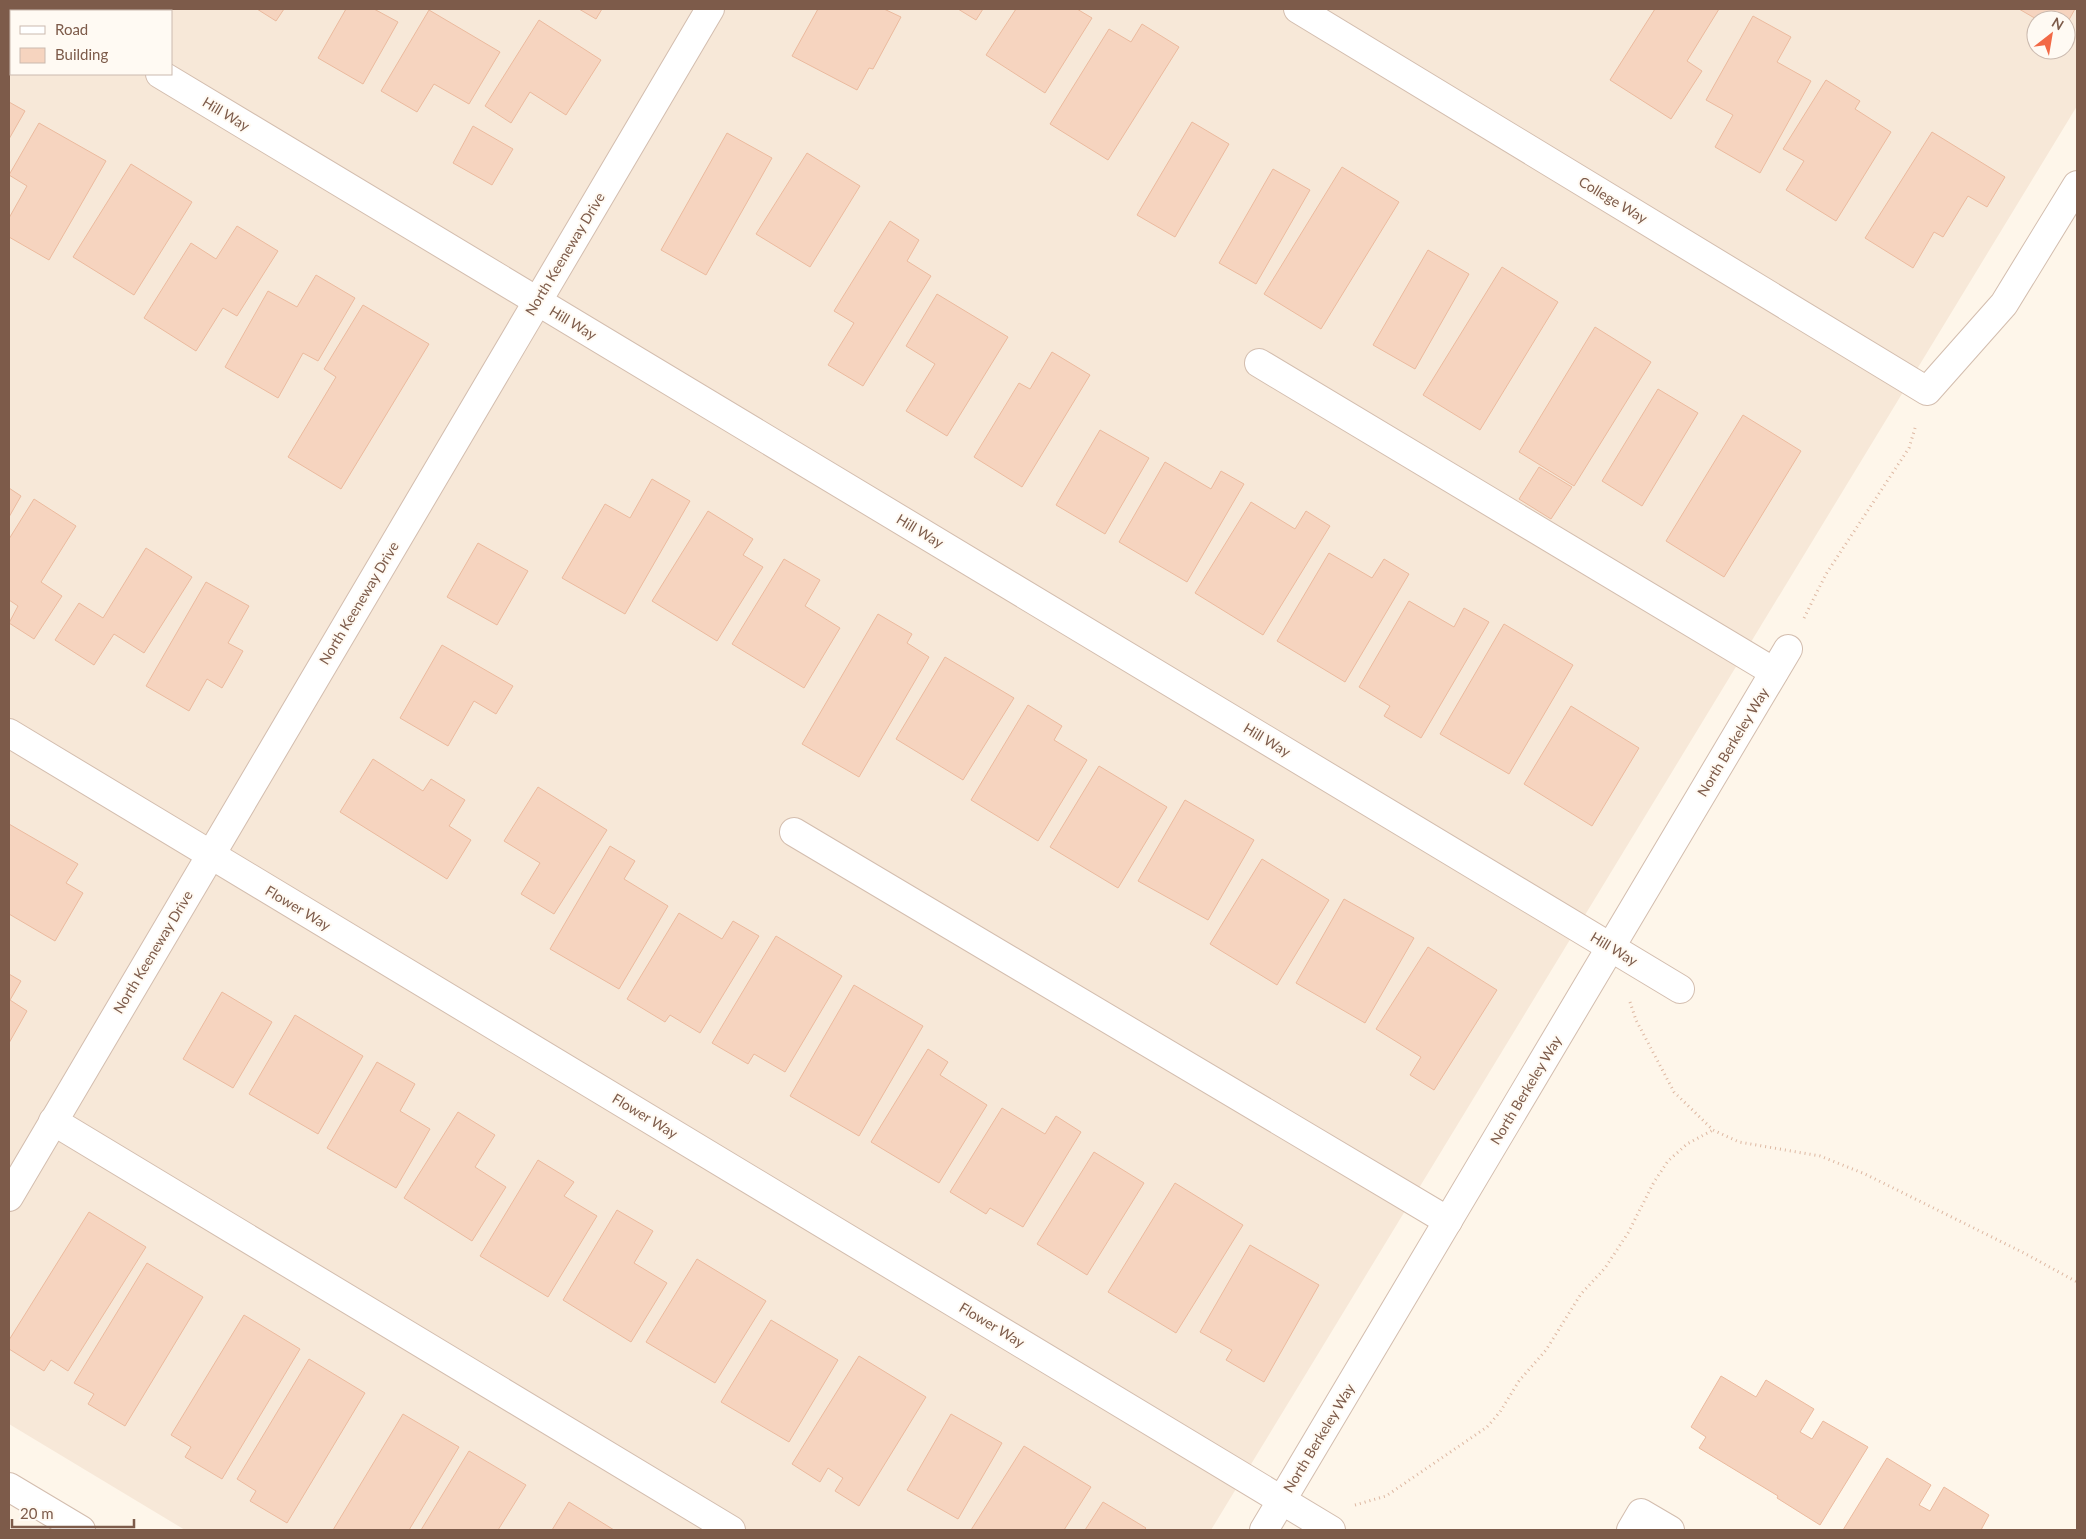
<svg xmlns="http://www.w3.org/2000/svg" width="2086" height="1539" font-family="Lato,sans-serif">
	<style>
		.residential { fill: #f7e8d8; fill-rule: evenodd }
		.building { fill: #f6d4bf; stroke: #ebba9e }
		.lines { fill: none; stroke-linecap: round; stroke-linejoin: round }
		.minor-casing { stroke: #d3bdae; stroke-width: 30 }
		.path { stroke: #ddb7a1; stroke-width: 3; stroke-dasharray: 1 4; stroke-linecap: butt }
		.minor { stroke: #fff; stroke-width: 28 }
		.labels { text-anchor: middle; stroke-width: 4; stroke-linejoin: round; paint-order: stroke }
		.street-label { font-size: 14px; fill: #7d5b4a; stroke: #fffaf3 }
	</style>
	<rect width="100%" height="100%" fill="#fef6ea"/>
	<path class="residential" d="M9 9H2077V106L1211 1530H185L9 1424ZM11 11H171V74H11ZM2036 20H2066V50H2036Z"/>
	<g class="building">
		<path d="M257 9H284L276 21Z"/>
		<path d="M346 9H374L398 22 363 84 318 58Z"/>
		<path d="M579 9H602L596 19Z"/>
		<path d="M818 9H884L901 17 873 69 869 68 857 90 792 56Z"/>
		<path d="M958 9H983L976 20Z"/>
		<path d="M1016 9H1077L1092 18 1045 93 986 55Z"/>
		<path d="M1655 9H1719L1687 61 1702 71 1671 119 1610 80Z"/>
		<path d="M2019 9H2075L2066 25V20H2038Z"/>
		<path d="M429 10 500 52 469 104 434 84 417 112 381 91Z"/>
		<path d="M1753 16 1791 37 1777 62 1811 81 1760 173 1715 147 1733 115 1706 100Z"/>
		<path d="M539 20 601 60 566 115 530 92 511 123 485 106Z"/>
		<path d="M1142 24 1179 47 1108 160 1050 124 1109 29 1131 42Z"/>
		<path d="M1826 80 1860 101 1855 109 1891 132 1836 221 1786 190 1804 161 1783 149Z"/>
		<path d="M9 102 25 111 9 139Z"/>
		<path d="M1192 122 1229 144 1175 237 1137 215Z"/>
		<path d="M39 123 106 161 49 260 9 237V218L27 186 9 175Z"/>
		<path d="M473 126 513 149 492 185 453 163Z"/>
		<path d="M1932 132 2005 177 1987 207 1968 196 1943 237 1934 232 1913 268 1865 238Z"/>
		<path d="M727 133 772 158 706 275 661 250Z"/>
		<path d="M807 153 860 186 810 267 756 234Z"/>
		<path d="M131 164 192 202 134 295 73 257Z"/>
		<path d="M1342 167 1399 202 1321 329 1264 294Z"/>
		<path d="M1273 169 1310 190 1256 284 1219 263Z"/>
		<path d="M890 221 919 240 907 261 931 276 863 386 828 365 854 323 834 311Z"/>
		<path d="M237 226 278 251 237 316 223 308 196 351 144 318 191 243 216 259Z"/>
		<path d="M1428 250 1469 274 1415 369 1373 345Z"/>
		<path d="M1502 267 1558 302 1480 430 1423 395Z"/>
		<path d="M316 275 355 298 318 361 303 353 278 398 225 367 268 291 297 307Z"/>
		<path d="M937 294 1008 337 947 436 906 411 935 364 906 346Z"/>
		<path d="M363 305 429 344 341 489 288 457 336 377 324 369Z"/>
		<path d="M1595 327 1651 362 1574 486 1519 452Z"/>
		<path d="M1052 352 1090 375 1022 487 974 457 1019 383 1030 389Z"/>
		<path d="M1658 389 1698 413 1642 506 1602 481Z"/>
		<path d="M1743 415 1801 451 1724 577 1666 541Z"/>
		<path d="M1100 430 1149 458 1105 534 1056 505Z"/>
		<path d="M1165 462 1211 489 1221 471 1244 484 1187 582 1119 542Z"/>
		<path d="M1539 467 1572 487 1551 519 1519 499Z"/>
		<path d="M652 479 690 501 625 614 562 578 605 504 630 518Z"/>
		<path d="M9 488 21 496 9 517Z"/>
		<path d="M34 499 76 526 41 582 62 596 34 639 9 623 18 606 9 600V539Z"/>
		<path d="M1251 502 1295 529 1306 511 1330 526 1263 635 1195 593Z"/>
		<path d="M708 511 753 539 743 555 763 567 717 641 652 601Z"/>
		<path d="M478 543 528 571 497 625 447 597Z"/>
		<path d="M146 548 192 577 144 653 114 634 94 665 55 640 79 603 103 618Z"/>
		<path d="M1329 553 1372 578 1384 559 1409 574 1345 682 1277 641Z"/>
		<path d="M784 559 820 580 805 606 840 628 804 688 732 644Z"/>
		<path d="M206 582 249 606 228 643 243 651 222 688 207 679 189 711 146 686Z"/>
		<path d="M1409 601 1454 627 1464 608 1489 622 1421 738 1384 716 1390 706 1359 687Z"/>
		<path d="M878 614 912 634 907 643 929 657 859 777 802 744Z"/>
		<path d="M1504 624 1573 665 1509 774 1440 734Z"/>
		<path d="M442 645 513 686 496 714 474 701 448 746 400 718Z"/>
		<path d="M945 657 1014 698 963 780 896 739Z"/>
		<path d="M1028 705 1062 726 1054 740 1087 760 1038 841 971 800Z"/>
		<path d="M1571 706 1639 748 1592 826 1524 784Z"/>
		<path d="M373 759 423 791 431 779 465 800 449 826 471 840 447 879 340 812Z"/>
		<path d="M1099 766 1167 807 1118 888 1050 847Z"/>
		<path d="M538 787 607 830 554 914 521 894 540 863 504 841Z"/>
		<path d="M1185 800 1254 840 1208 920 1138 881Z"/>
		<path d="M9 824 78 864 66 883 83 893 55 941 9 914Z"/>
		<path d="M610 846 635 861 624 879 668 906 619 989 550 949Z"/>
		<path d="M1262 859 1329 900 1277 985 1210 944Z"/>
		<path d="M1344 899 1414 938 1365 1023 1296 983Z"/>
		<path d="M679 913 722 939 733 921 759 936 700 1033 670 1015 665 1022 627 999Z"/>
		<path d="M776 936 842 976 785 1072 754 1054 748 1064 712 1043Z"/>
		<path d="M1428 947 1497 990 1434 1090 1410 1075 1421 1057 1376 1029Z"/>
		<path d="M9 974 21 981 10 1000 27 1011 9 1043Z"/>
		<path d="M854 985 923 1026 859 1136 790 1096Z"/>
		<path d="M222 992 272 1022 233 1088 183 1059Z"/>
		<path d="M295 1015 363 1056 318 1134 249 1094Z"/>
		<path d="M928 1049 948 1062 940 1075 987 1105 939 1183 871 1142Z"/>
		<path d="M377 1062 415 1084 400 1111 430 1129 396 1188 327 1148Z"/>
		<path d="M1002 1108 1045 1134 1056 1116 1081 1132 1023 1227 990 1208 986 1214 950 1192Z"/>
		<path d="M458 1112 495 1135 475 1167 506 1187 472 1241 404 1198Z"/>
		<path d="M1094 1152 1144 1183 1087 1275 1037 1244Z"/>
		<path d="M538 1160 574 1182 564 1196 597 1216 548 1297 480 1256Z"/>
		<path d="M1175 1183 1243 1225 1176 1333 1108 1292Z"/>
		<path d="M617 1210 653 1231 634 1263 667 1283 631 1342 563 1300Z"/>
		<path d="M89 1212 146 1247 68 1371 51 1360 44 1371 9 1349V1340Z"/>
		<path d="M1250 1245 1319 1285 1264 1382 1226 1360 1232 1350 1200 1332Z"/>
		<path d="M697 1259 766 1301 715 1383 646 1342Z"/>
		<path d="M147 1263 203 1297 125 1426 88 1404 94 1394 74 1383Z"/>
		<path d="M244 1315 300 1349 222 1479 185 1457 191 1447 171 1435Z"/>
		<path d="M771 1320 838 1360 789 1442 721 1402Z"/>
		<path d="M859 1356 926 1397 859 1506 835 1491 843 1478 828 1468 820 1482 792 1464Z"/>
		<path d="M309 1359 365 1393 287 1523 250 1501 256 1491 237 1479Z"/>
		<path d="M1721 1376 1756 1397 1766 1380 1814 1409 1800 1432 1812 1439 1823 1421 1868 1447 1820 1525 1777 1498 1778 1496 1699 1448 1706 1437 1691 1427Z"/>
		<path d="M403 1414 459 1447 409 1530H333Z"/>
		<path d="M951 1414 1002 1443 958 1519 907 1490Z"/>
		<path d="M1024 1446 1091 1487 1064 1530H971Z"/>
		<path d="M469 1451 526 1485 498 1530H421Z"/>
		<path d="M1887 1458 1931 1485 1919 1505 1930 1511 1944 1487 1989 1515 1981 1530H1843Z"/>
		<path d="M569 1502 614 1530H552Z"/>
		<path d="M1103 1502 1146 1528 1144 1530H1085Z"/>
	</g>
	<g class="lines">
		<defs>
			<g id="minor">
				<path d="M52 9 57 11"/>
				<path d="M1298 9 1927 391 2004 304 2077 185"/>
				<path d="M160 74 1680 989"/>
				<path d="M1259 363 1774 672"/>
				<path d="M9 733 1331 1530"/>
				<path d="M794 832 1448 1221"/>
				<path d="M53 1121 731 1530"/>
				<path d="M9 1197 710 9"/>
				<path d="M9 1487 81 1530"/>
				<path d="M1264 1530 1788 649"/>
				<path d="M1631 1530 1641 1513 1670 1530"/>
			</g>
		</defs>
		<use href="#minor" class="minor-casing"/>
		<g class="path">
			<path d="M1804 618 1826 574 1909 448 1916 425"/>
			<path d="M1630 1002 1636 1020 1674 1092 1713 1130 1739 1142 1820 1156 1865 1174 2024 1253 2077 1282"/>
			<path d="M1355 1505 1386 1496 1487 1427 1500 1412 1519 1381 1546 1350 1581 1294 1605 1268 1628 1233 1654 1182 1668 1161 1687 1144 1713 1130"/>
		</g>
		<use href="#minor" class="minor"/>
	</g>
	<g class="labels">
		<g class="street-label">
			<text transform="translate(226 114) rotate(31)" y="5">Hill Way</text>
			<text transform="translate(1613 200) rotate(31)" y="5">College Way</text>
			<text transform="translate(565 254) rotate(-59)" y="5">North Keeneway Drive</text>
			<text transform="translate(573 323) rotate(31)" y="5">Hill Way</text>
			<text transform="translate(920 531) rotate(31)" y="5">Hill Way</text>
			<text transform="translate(359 603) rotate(-59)" y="5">North Keeneway Drive</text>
			<text transform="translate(1267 740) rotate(31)" y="5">Hill Way</text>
			<text transform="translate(1733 742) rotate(-59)" y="5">North Berkeley Way</text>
			<text transform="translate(298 908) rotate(31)" y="5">Flower Way</text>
			<text transform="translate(1614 949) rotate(31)" y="5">Hill Way</text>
			<text transform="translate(153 952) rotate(-59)" y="5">North Keeneway Drive</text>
			<text transform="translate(1526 1090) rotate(-59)" y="5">North Berkeley Way</text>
			<text transform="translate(645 1116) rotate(31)" y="5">Flower Way</text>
			<text transform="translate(992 1325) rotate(31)" y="5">Flower Way</text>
			<text transform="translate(1319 1438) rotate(-59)" y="5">North Berkeley Way</text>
		</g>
	</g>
	<rect width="2086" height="1539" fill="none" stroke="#7d5b4a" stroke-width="20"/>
	<rect x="10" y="10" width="162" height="65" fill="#fffaf3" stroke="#cbbaaf"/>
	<rect x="20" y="26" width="25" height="8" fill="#ffffff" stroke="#cbbaaf"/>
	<text x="55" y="35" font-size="15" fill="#7d5b4a">Road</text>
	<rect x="20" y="48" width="25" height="15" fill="#f6d4bf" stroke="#cbbaaf"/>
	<text x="55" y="60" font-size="15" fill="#7d5b4a">Building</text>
	<g transform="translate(2051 35) rotate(31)"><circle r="24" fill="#fffaf3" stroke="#cbbaaf"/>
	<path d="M0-4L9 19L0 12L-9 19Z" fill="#f26946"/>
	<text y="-8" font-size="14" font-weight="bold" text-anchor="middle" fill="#7d5b4a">N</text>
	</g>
	<path d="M12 1519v8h122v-8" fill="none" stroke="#7d5b4a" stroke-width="2.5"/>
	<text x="20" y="1519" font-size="15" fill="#7d5b4a" stroke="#fffaf3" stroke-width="4" paint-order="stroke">20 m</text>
</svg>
